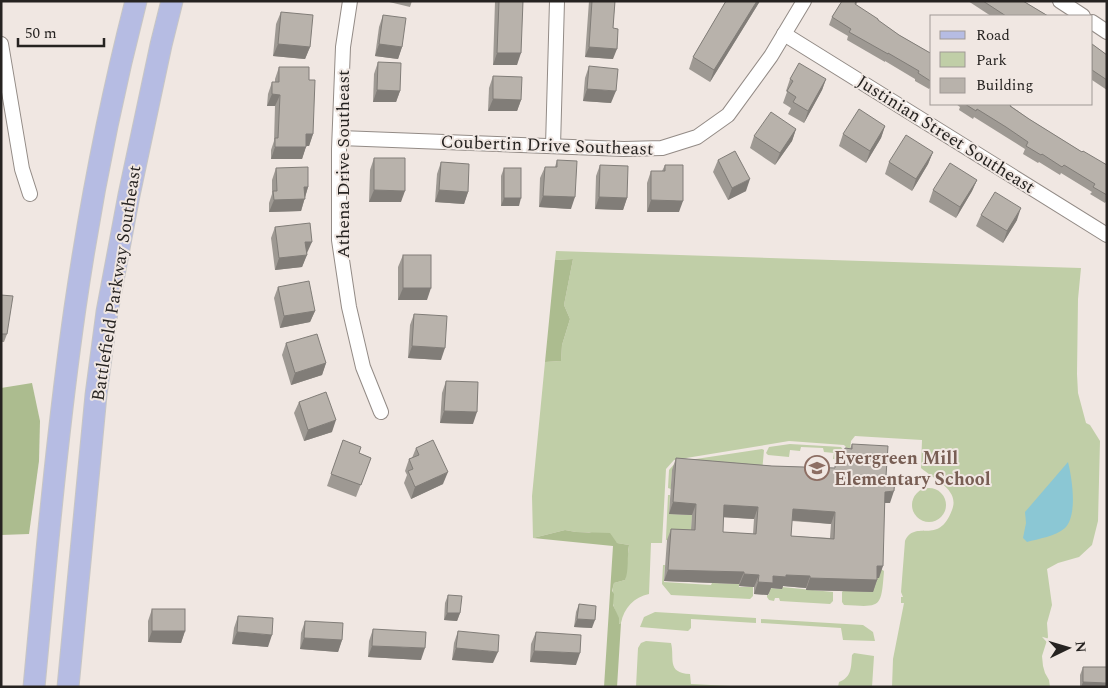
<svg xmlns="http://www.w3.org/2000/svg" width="1108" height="688" font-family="Spectral,serif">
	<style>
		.green { fill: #c0cea7 }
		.forest { fill: #acbc8f }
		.water { fill: #8bc7d4 }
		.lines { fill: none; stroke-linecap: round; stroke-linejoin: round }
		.minor-casing { stroke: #938b86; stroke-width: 16 }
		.primary-casing { stroke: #c7c6c5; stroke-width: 23 }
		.minor { stroke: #fff; stroke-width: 14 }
		.primary { stroke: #b6bce3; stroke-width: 21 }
		.wall { fill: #9e9993; fill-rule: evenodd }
		.shaded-wall { fill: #817d78 }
		.building { fill: #b8b2ab; stroke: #817d78; fill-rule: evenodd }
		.labels { text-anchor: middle; stroke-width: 4; stroke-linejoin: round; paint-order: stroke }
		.street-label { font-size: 18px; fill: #262321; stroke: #f0e7e2 }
		.education-label { font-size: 18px; font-weight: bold; fill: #785e54; stroke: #f0e7e2; text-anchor: start }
	</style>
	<rect width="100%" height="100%" fill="#f0e7e2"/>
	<g class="green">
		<path d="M556 251 1081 268 1078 299 1077 374 1078 393 1086 423 1090 425 1100 441 1098 521 1092 545 1079 557 1058 563 1047 569 1052 605 1047 623 1048 637 1042 656 1043 666 1045 673 1049 680 1050 687H892L893 659 904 603H901V597H903L901 592 905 541C916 518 938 547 952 510 960 490 935 480 921 468L922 440 855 436 851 441 850 451 845 457 846 447 844 445 789 441 674 460 666 469 662 543H651L649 594C634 597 624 608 621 623L619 624C619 617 615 612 613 604 612 597 612 590 614 583L625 580 629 545 617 543 589 532H576L565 530 533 538 532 496 545 362 561 361 562 345 570 319 564 305 573 259 555 260Z"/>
		<path d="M790 444 841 447 843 450 842 456 840 459H833L834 453 824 452 823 448 801 447 800 451 790 450 789 457 768 455 766 453 769 447Z"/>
		<path d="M762 449 764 450 762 472 672 470 671 489 668 488 669 470 676 462Z"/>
		<circle cx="929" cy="505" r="17"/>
		<path d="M668 495H670L669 514 692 515 691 542 666 540 665 559Z"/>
		<path d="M663 565H665L664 582 711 585 712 583 739 584V587H753V596L750 599 671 595 662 584Z"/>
		<path d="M881 569 884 571C881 609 881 607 844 605L842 602V592L844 590 873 578Z"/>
		<path d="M782 587 833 592V601L830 604 780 601 779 598H775L774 601 769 600 767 597V595H769V588L782 589Z"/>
		<path d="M655 612 756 618V623L691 619V628L688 631 640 627 644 617Z"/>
		<path d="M761 619 863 625 873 632 875 641 843 640 841 628 761 623Z"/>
		<path d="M646 641 671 643C675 658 666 673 690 674L691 684 751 687H636L638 648 641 643Z"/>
		<path d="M854 653 874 656 872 687H838L839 682C852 677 851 667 852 655Z"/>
	</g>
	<g class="forest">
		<path d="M573 259 564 305 570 319 562 345 561 361 545 362 555 260Z"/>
		<path d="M32 383 40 421 39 461 29 534 1 535V388Z"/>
		<path d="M565 530 576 532 610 533 617 543 629 545C627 555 629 572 625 580L614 583 612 591 614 594 613 605 619 618V624L621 623 617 687H604L613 546 533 538Z"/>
	</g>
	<path class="water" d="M1068 462C1072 478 1078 515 1065 528 1056 536 1038 539 1027 542L1023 538 1026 523 1025 512Z"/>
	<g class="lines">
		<defs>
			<g id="minor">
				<path d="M350 1 343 47 339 149V240L349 307 363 367 381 412"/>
				<path d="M1060 1 1083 16"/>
				<path d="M1092 22 1107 32"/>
				<path d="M784 34 1107 235"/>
				<path d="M1 44 22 169 30 194"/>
				<path d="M340 138 624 149 662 148 697 137 728 115 771 56 804 1"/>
				<path d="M553 146 557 1"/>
			</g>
			<g id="primary">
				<path d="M34 687C46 560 57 434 75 308 90 205 110 102 136 1"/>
				<path d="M68 687 96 395 107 312 129 195 161 45 172 1"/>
			</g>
		</defs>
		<use href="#minor" class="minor-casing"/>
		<use href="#primary" class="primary-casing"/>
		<use href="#minor" class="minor"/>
		<use href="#primary" class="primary"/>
	</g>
	<g class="wall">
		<path d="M385 1H412L410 7Z"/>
		<path d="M495 1H523L517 65H493Z"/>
		<path d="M589 1H615L613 28V59L585 57Z"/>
		<path d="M726 1H760L710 82 689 69 693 57Z"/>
		<path d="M842 1H858L856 5 899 35 932 54V89L930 88 929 89 915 81V79L885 61V62L847 40 848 36 829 25 832 17Z"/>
		<path d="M968 1H1023L1048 16H991Z"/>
		<path d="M281 12 310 47 305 59 273 56 276 24Z"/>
		<path d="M383 15 402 47 398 59 375 56 379 27Z"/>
		<path d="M1092 44 1107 55V90L1092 80Z"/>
		<path d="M378 62 400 91 396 102H373L374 74Z"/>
		<path d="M589 66 611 103 583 101 585 78Z"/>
		<path d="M279 67 309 80 313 134 309 146H306L302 159H271V150L274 141 275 106H267L268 94 272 82H275V79Z"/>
		<path d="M493 76 521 100 517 111H488L489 88Z"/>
		<path d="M790 79H826L822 90 804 123 788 114 791 108 783 103 787 92 786 91Z"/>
		<path d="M956 104H1011V106L1029 119 1082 152 1107 165V200L1105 203 1090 194 1092 192 1061 173 1060 175 1039 162 1038 163 1023 154 1025 149 974 117 973 119 959 110 960 107Z"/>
		<path d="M885 126 881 138 866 163 839 146 843 134Z"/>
		<path d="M796 129 792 141 775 165 750 148 754 136Z"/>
		<path d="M933 152 928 164 912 191 885 174 889 162Z"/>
		<path d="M374 158 401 202H369L370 170Z"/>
		<path d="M557 160 571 209 539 207 540 178 545 167H555Z"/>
		<path d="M718 160 746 191 728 200 713 172Z"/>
		<path d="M441 162 468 192 464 204 435 202 437 174Z"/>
		<path d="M600 165 627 198 623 210 595 209 596 176Z"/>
		<path d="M665 165 679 212H647V183L651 171H662Z"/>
		<path d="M276 168 308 187 301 211 269 212V203L272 194V180Z"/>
		<path d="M504 168 519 206H501V176Z"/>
		<path d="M977 180 972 191 956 218 929 202 933 190Z"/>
		<path d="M981 215 1017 220 1003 243 976 226Z"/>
		<path d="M275 227 307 253V254L302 267 275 270 271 238Z"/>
		<path d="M403 255 427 300H398V267Z"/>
		<path d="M278 287 315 311 310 322 280 328 274 298Z"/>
		<path d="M1 295 7 334 4 342H1Z"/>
		<path d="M414 314 441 360 408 358 410 325Z"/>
		<path d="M286 343 326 363 322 375 291 385 282 355Z"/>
		<path d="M446 381 473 424 440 423 442 393Z"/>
		<path d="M299 402 332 432 304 441 294 413Z"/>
		<path d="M343 440 359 453 371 458 356 497 327 486Z"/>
		<path d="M852 444 886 476 890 503H885L879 578H877V580L873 592 806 590V588L783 586 782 589 771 588 768 595 754 594V587L739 586V584L664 581 667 540 671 529 691 530 692 515 669 514 672 470 676 458 772 466 835 468V465H840L841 460 845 448 850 449ZM723 517 754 519 753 534 723 532ZM792 521 831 524 830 538 791 536Z"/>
		<path d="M416 448 443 484 411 499 404 483 407 475 405 471 409 459 412 458Z"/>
		<path d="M448 595 460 613 457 621 444 620 445 603Z"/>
		<path d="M579 604 592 628 574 627 576 612Z"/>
		<path d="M152 609 185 631 181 643 148 642V621Z"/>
		<path d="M238 616 268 647 232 644 234 628Z"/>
		<path d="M305 621 342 640 338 652 300 649 301 633Z"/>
		<path d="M373 629 421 660 368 657 369 641Z"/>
		<path d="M458 631 493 663 452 660 454 643Z"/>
		<path d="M536 632 576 665 530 662 531 644Z"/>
		<path d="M1083 667 1107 687H1080V675Z"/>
	</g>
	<g class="shaded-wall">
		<path d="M757 1H760L710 82 714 70Z"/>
		<path d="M278 44 310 47 305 59 273 56Z"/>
		<path d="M379 44 402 47 398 59 375 56Z"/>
		<path d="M589 47 617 49 613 59 585 57Z"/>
		<path d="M497 53H521L517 65H493Z"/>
		<path d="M826 79 822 90 804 123 808 111Z"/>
		<path d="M587 89 616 91 611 103 583 101Z"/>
		<path d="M377 90 400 91 396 102H373Z"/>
		<path d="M272 94 280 95 275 106H267Z"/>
		<path d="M493 99 521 100 517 111H488Z"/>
		<path d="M885 126 881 138 866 163 870 151Z"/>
		<path d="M796 129 792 141 775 165 780 153Z"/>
		<path d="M306 134H313L309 146H302Z"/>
		<path d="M275 147H306L302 159H271Z"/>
		<path d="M933 152 928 164 912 191 916 179Z"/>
		<path d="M750 179 746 191 728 200 732 188Z"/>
		<path d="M977 180 972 191 956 218 960 207Z"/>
		<path d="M304 187H308L301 211 269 212 274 200Z"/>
		<path d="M374 190 405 191 401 202H369Z"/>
		<path d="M439 190 468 192 464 204 435 202Z"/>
		<path d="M543 196 575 197 571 209 539 207Z"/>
		<path d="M599 197 627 198 623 210 595 209Z"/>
		<path d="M504 198H521L519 206H501Z"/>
		<path d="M651 200 683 201 679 212H647Z"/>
		<path d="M1021 208 1017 220 1003 243 1007 231Z"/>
		<path d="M305 242H312L307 253 301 254Z"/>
		<path d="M307 255 302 267 275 270 279 258Z"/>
		<path d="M403 288H431L427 300H398Z"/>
		<path d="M315 311 310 322 280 328 284 316Z"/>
		<path d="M412 346 445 348 441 360 408 358Z"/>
		<path d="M326 363 322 375 291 385 295 373Z"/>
		<path d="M444 411 477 412 473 424 440 423Z"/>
		<path d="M336 420 332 432 304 441 308 430Z"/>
		<path d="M448 472 443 484 411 499 415 487Z"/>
		<path d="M894 491 890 503H881L885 492Z"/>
		<path d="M673 502 696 504 692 515 669 514Z"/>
		<path d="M724 505 758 507 754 519 720 517Z"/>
		<path d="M793 509 835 512 831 524 789 520Z"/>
		<path d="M877 566H883L879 578H873Z"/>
		<path d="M668 570 744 572 739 584 664 581Z"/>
		<path d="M744 574 759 575 754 587 739 586Z"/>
		<path d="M786 575 810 576 806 588 783 586 782 589 771 588 768 595 754 594 758 582 773 576Z"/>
		<path d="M810 578 877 580 873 592 806 590Z"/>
		<path d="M447 613H460L457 621 444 620Z"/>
		<path d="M577 619 595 620 592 628 574 627Z"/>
		<path d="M152 631H185L181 643 148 642Z"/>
		<path d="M237 632 272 635 268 647 232 644Z"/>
		<path d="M304 638 342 640 338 652 300 649Z"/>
		<path d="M372 646 425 648 421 660 368 657Z"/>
		<path d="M456 648 498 652 493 663 452 660Z"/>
		<path d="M534 651 580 653 576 665 530 662Z"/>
		<path d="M1083 682 1107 683V687H1081Z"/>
	</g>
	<g class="building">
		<path d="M499 1H523L521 53H497Z"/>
		<path d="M592 1H615L613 28 618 29 617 49 589 47Z"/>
		<path d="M726 1H757L714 70 693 57Z"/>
		<path d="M842 1H856L855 4 878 19V20L899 35 932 54V82L918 73 919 71 888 53V54L849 32 851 29 832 17Z"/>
		<path d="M983 1H1023L1048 16H1006Z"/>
		<path d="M281 12 313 15 310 47 278 44Z"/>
		<path d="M383 15 406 18 402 47 379 44Z"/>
		<path d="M1092 44 1107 55V80L1092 70Z"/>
		<path d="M378 62 401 63 400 91 377 90Z"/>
		<path d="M799 63 826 79 808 111 793 102 796 97 787 91 793 81 790 79Z"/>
		<path d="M589 66 618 69 616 91 587 89Z"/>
		<path d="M279 67H309V80H315L313 134H306V147H275V138H278L280 95 272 94V82H279Z"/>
		<path d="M493 76 522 77 521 100 493 99Z"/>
		<path d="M965 104H1011L1010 106 1029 119 1082 152 1083 151 1107 165V195L1093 187 1095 184 1064 165 1062 167 1042 154 1041 155 1026 146 1028 142 1006 127 977 109 976 111Z"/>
		<path d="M859 109 885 126 870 151 843 134Z"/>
		<path d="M771 112 796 129 780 153 754 136Z"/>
		<path d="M906 135 933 152 916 179 889 162Z"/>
		<path d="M735 151 750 179 732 188 718 160Z"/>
		<path d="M374 158H405V191L374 190Z"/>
		<path d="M557 160 577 161 575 197 543 196 545 167H557Z"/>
		<path d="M441 162 469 164 468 192 439 190Z"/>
		<path d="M950 163 977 180 960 207 933 190Z"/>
		<path d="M600 165 628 166 627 198 599 197Z"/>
		<path d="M665 165H683V201L651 200V171H665Z"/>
		<path d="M308 167V187H304L305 199 274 200 273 191H277L276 168Z"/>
		<rect x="504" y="168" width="17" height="30"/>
		<path d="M995 192 1021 208 1007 231 981 215Z"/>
		<path d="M310 223 312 242H305L307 255 279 258 275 227Z"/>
		<rect x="403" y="255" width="28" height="33"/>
		<path d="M309 281 315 311 284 316 278 287Z"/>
		<path d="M1 295 13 296 7 334H1Z"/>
		<path d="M414 314 447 316 445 348 412 346Z"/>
		<path d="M317 334 326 363 295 373 286 343Z"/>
		<path d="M446 381 478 382 477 412 444 411Z"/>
		<path d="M326 392 336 420 308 430 299 402Z"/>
		<path d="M343 440 361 447 359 453 371 458 361 485 331 474Z"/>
		<path d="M433 440 448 472 415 487 408 471 413 469 409 459 419 455 416 448Z"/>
		<path d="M852 444 888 446 886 476 895 477 894 491 885 492 883 566H877V580L810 578V576L786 575V577L773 576V583L758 582 759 575 744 574V572L668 570 671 529 695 530 696 504 673 502 676 458 772 466 835 468V465H844L845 448 852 449ZM724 505 758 507 756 534 723 532ZM793 509 835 512 834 539 791 536Z"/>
		<path d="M448 595 462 596 460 613H447Z"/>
		<path d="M579 604 596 606 595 620 577 619Z"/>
		<rect x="152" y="609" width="33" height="22"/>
		<path d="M238 616 273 618 272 635 237 632Z"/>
		<path d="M305 621 343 623 342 640 304 638Z"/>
		<path d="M373 629 426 632 425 648 372 646Z"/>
		<path d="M458 631 499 635 498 652 456 648Z"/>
		<path d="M536 632 581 635 580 653 534 651Z"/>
		<path d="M1083 667H1107V683L1083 682Z"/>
	</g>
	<defs>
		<symbol id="school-ring" viewBox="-11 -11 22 22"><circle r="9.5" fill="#f0e7e2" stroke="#8d6e63" stroke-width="1.5"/><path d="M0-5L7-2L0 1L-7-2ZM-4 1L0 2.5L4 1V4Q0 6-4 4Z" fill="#8d6e63"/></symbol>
	</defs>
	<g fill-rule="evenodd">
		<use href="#school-ring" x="803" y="454" width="28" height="28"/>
	</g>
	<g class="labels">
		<g class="street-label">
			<text transform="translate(946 134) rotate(32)" y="6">Justinian Street Southeast</text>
			<text transform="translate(547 145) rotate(2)" y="6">Coubertin Drive Southeast</text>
			<text transform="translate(343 164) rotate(-90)" y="6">Athena Drive Southeast</text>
			<text transform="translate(116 283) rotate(-81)" y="6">Battlefield Parkway Southeast</text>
		</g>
		<g class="education-label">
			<text x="834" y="464">Evergreen Mill<tspan x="834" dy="21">Elementary School</tspan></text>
		</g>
	</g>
	<rect width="1108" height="688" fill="none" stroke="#262321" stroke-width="5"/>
	<rect x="930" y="15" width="162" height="90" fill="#f0e7e2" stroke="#9f9995"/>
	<rect x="940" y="31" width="25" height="8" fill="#b6bce3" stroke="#9f9995"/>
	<text x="976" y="40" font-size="15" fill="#262321">Road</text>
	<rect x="940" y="52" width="25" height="15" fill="#c0cea7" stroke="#9f9995"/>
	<text x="976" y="65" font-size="15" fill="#262321">Park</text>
	<rect x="940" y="78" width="25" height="15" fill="#b8b2ab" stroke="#9f9995"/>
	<text x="976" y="90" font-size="15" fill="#262321">Building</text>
	<g transform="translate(1068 648) rotate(85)" stroke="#f0e7e2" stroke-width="4" paint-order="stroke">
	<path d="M0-4L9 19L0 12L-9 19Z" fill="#262321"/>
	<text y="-8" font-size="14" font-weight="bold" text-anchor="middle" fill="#262321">N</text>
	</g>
	<path d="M18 38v8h86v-8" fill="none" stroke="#262321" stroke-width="2.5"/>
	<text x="25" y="38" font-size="15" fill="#262321" stroke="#f0e7e2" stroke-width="4" paint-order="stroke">50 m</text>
</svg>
